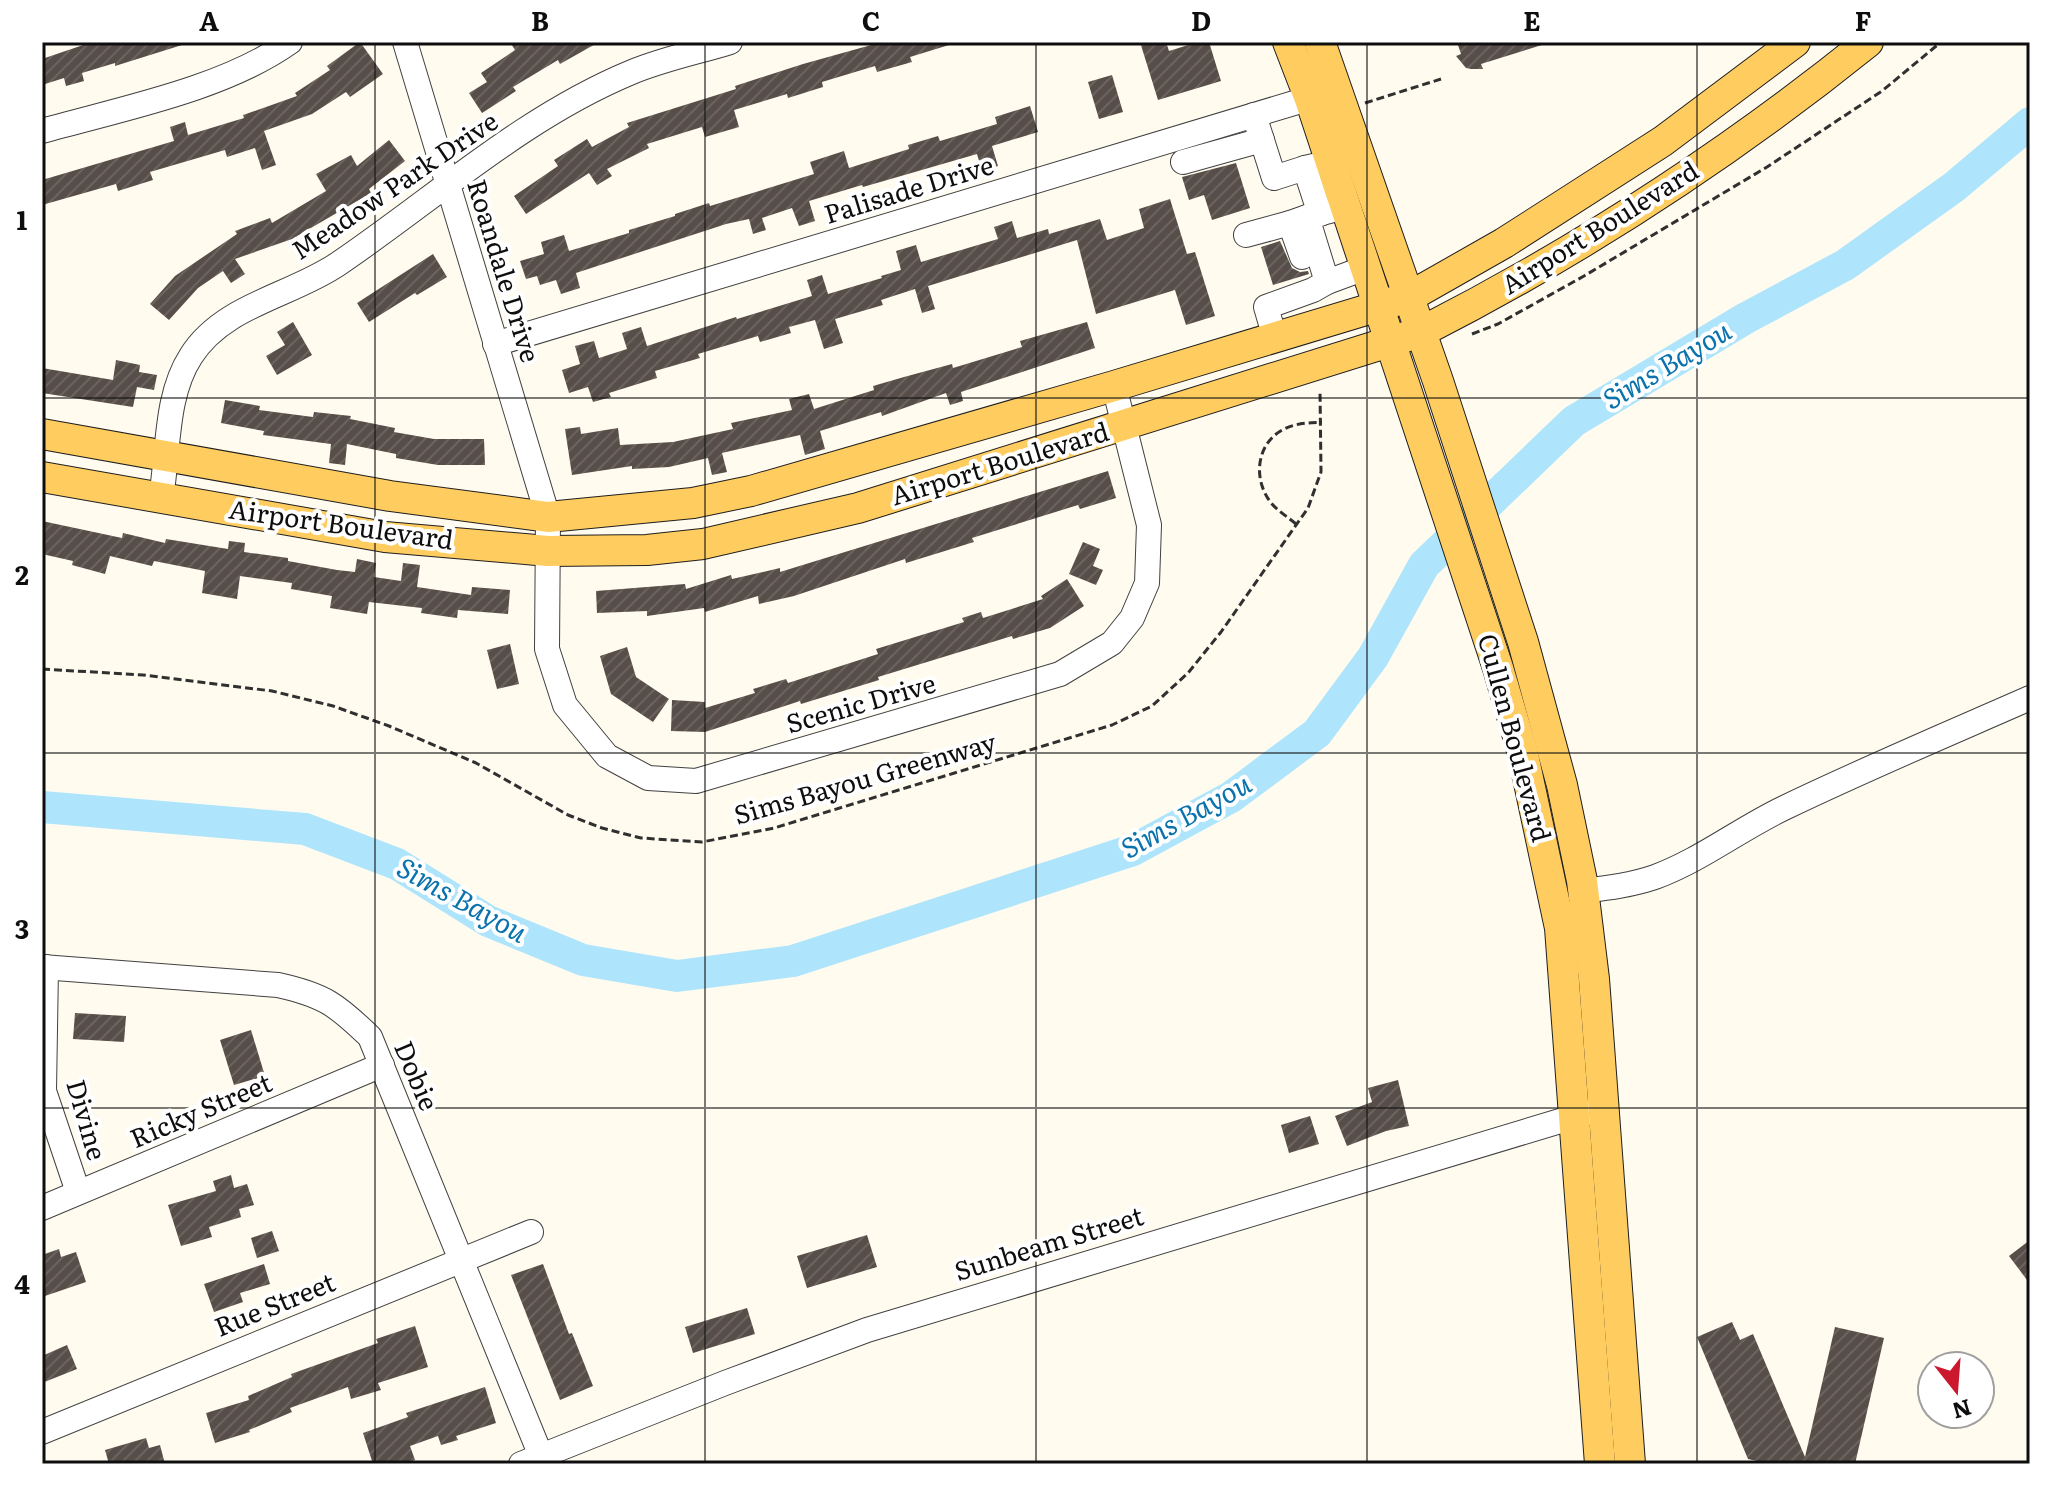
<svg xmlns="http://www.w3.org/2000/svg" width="2072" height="1506" font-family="Literata,serif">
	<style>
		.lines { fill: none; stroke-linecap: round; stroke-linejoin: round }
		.river { stroke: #aee5fc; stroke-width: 32 }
		.building { fill: url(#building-hatch) }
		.minor-casing { stroke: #414141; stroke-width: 26 }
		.major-casing { stroke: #1f1f1f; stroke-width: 32 }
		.path { stroke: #303030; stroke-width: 3; stroke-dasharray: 8 4; stroke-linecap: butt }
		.minor { stroke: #fff; stroke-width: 24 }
		.major { stroke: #ffcc5f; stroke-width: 30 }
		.grid { fill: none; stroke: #0e0e0e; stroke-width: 2; stroke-opacity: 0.55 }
		.labels { text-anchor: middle; stroke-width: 8; stroke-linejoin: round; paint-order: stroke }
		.street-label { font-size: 26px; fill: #0e0e0e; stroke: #fff }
		.water-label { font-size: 28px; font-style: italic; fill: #0a73ad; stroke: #fff }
		.neatline { fill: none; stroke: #0e0e0e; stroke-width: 3 }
		.grid-label { font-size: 26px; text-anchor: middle; font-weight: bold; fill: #0e0e0e }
	</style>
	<defs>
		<pattern id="building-hatch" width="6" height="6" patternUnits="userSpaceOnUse" patternTransform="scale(2)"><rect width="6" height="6" fill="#584e49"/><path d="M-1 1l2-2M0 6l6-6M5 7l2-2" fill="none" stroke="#6b635f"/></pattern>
	</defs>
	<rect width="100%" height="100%" fill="#fffbef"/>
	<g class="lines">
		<path class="river" d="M42 807 305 829 397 864 488 921 583 960 677 976 793 961 1133 850 1231 797 1317 733 1373 657 1424 565 1574 421 1746 318 1845 265 1954 187 2030 123"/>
	</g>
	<g class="building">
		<path d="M92 42H182V45L115 66V63L82 73 84 81 66 86 64 78 42 85V59Z"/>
		<path d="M360 42 383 74 350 97 346 92 312 114 264 131 276 165 262 170 255 148 227 157 225 150 150 172 153 180 118 191 116 184 42 205V180L174 141 170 127 185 122 188 135 244 118 243 115 297 96 295 93 330 70 327 66Z"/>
		<path d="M510 42H599L560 64 558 60 513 87 516 91 482 113 469 93 487 82 481 73 515 50Z"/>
		<path d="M882 42H948L949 45 910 57 912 62 877 72 875 66 822 82 823 87 788 98 787 94 734 110 739 127 705 137 702 127 647 144 649 148 607 169 612 176 597 185 589 173 526 214 514 196 558 166 554 160 587 139 592 147 629 127 627 123 736 89 735 86 803 64Z"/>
		<path d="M1140 42H1166L1169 51 1198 42H1209L1221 81 1158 100Z"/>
		<path d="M1457 42H1541L1542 45 1481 64 1483 69H1471L1466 68 1456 56 1461 54Z"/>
		<path d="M1112 75 1123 112 1099 119 1088 82Z"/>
		<path d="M1030 106 1038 132 992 146 998 166 982 171 977 154 863 187 862 185 809 201 815 221 799 226 792 208 762 218 766 230 753 234 749 219 726 224 576 273 580 288 561 294 556 280 540 285 537 276 526 279 520 261 544 254 541 242 564 235 569 251 629 233V230L675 216V214L709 203 710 206 814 174 810 162 844 151 849 168 909 149 908 145 938 136 940 141 997 124 995 117Z"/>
		<path d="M389 140 405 161 369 189 371 193 292 239 235 259 245 274 231 283 223 271 198 288 169 320 150 304 175 276 237 234 235 231 270 218 272 223 326 191 316 174 351 155 357 166Z"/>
		<path d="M1236 163 1250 208 1212 220 1204 195 1189 200 1182 177Z"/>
		<path d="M1170 199 1187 254 1195 252 1215 316 1186 325 1175 290 1096 314 1077 240 928 286 935 309 922 313 915 289 881 300 883 305 835 319 843 343 824 349 815 320 789 327 791 333 760 342 758 336 698 354 700 358 655 371 657 378 609 393 611 397 593 402 588 387 569 393 562 370 580 364 575 346 594 341 599 358 627 349 622 333 641 327 647 346 736 317 737 319 812 296 807 280 822 275 828 294 882 278 881 276 901 270 896 251 916 245 921 262 998 239 994 227 1012 221 1017 238 1048 229 1049 234 1100 219 1107 240 1144 228 1139 209Z"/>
		<path d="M1280 241 1292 268 1300 272 1308 271 1309 274 1273 285 1261 247Z"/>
		<path d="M433 254 447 277 417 295 415 293 369 322 357 303Z"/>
		<path d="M293 322 312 355 277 375 266 356 285 345 277 332Z"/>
		<path d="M1087 322 1095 348 961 392 963 401 950 405 946 393 882 416 881 412 820 431 825 449 805 455 800 435 722 453 727 472 712 475 708 458 669 467 632 469V466L572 475 565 429 580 427 581 434 618 428 620 445 673 442 733 429 731 423 792 410 789 399 809 394 814 409 874 390 873 386 904 377 952 364 953 368 1022 347 1020 341Z"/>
		<path d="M116 360 140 365 139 372 157 375 154 390 137 387 133 407 42 393V368L113 380Z"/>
		<path d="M225 400 260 406 259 410 313 417 314 412 351 416 350 419 395 428 394 432 434 439H484L485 465H438L396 458V454L347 444 345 465 329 463 331 444 263 435 264 431 221 423Z"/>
		<path d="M1108 471 1116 498 1080 509 1078 505 972 538 974 542 906 563 905 559 794 596 759 604 758 596 705 612 704 608 647 616V611L597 613 596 591 685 584 686 589 731 575 732 579 780 568V572Z"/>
		<path d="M42 521 122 538 123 533 165 543 166 539 228 549 229 541 245 543 244 552 288 558V561L337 570 355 572 357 559 376 563 374 577 401 581 403 563 420 565 417 587 471 595 472 587 510 590 508 614 458 610 457 618 421 613 422 608 369 602 367 614 330 608 332 596 291 589 292 583 240 576 237 599 202 593 205 571 154 561 152 566 110 556 105 574 72 565 73 561 42 554Z"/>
		<path d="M1083 542 1100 549 1093 566 1103 570 1096 585 1069 574Z"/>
		<path d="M1067 579 1084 606 1050 628 1013 639 1012 636 878 677 879 680 801 704 800 701 705 732 671 731 672 700 705 702V708L755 693 753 689 786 679 788 683 878 654 876 649 964 622 962 618 981 612 983 618 1043 599 1041 596Z"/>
		<path d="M510 644 519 684 497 689 487 650Z"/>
		<path d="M627 647 636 677 669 699 653 722 611 694 600 656Z"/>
		<path d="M75 1013 126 1016 124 1042 73 1039Z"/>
		<path d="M251 1030 265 1076 234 1085 220 1040Z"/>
		<path d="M1398 1080 1409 1126 1386 1131 1347 1146 1335 1116 1372 1102 1368 1088Z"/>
		<path d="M1310 1116 1319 1144 1289 1153 1281 1125Z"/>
		<path d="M231 1175 234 1188 247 1184 254 1205 239 1209 241 1217 209 1227 212 1237 181 1246 168 1205 216 1191 213 1181Z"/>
		<path d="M272 1231 279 1251 257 1258 251 1238Z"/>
		<path d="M867 1235 877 1267 807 1288 797 1256Z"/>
		<path d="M2030 1240V1284L2009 1256Z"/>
		<path d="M59 1249 61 1257 76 1252 86 1282 42 1297V1255Z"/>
		<path d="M264 1264 270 1284 240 1293 243 1302 214 1312 204 1284Z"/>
		<path d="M543 1264 569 1334 572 1333 593 1386 560 1400 511 1275Z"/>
		<path d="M747 1308 755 1334 693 1353 685 1327Z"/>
		<path d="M1732 1322 1740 1340 1753 1334 1805 1457 1835 1327 1884 1338 1855 1464H1770L1748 1459 1697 1337Z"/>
		<path d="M415 1326 428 1367 378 1383 381 1390 351 1399 348 1387 290 1408 292 1412 249 1430 250 1432 215 1443 206 1413 249 1400 248 1396 292 1377 291 1374 378 1343 376 1339Z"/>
		<path d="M67 1345 77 1369 42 1383V1356Z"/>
		<path d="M485 1387 496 1423 456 1436 458 1440 441 1445 438 1436 410 1446 415 1460 404 1464H373L363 1433 408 1417 406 1413Z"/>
		<path d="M146 1438 149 1448 160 1445 165 1464H109L105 1450Z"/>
	</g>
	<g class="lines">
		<defs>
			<g id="minor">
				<path d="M405 42 548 517 547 649 565 705 607 756 648 778 696 781 1060 674 1112 643 1132 618 1147 583 1149 525 1114 386"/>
				<path d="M1254 115 1274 178 1305 168"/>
				<path d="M42 131C120 109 224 89 290 42"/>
				<path d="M1183 162 1262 140"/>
				<path d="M1318 165 1305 168 1320 214"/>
				<path d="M1345 207 1307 217 1327 282 1365 268"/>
				<path d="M1246 235 1290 223"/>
				<path d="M1302 257 1290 223 1307 217"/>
				<path d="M1275 338 1266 307 1313 290 1327 282"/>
				<path d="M495 344 1324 94"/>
				<path d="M161 497C169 450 165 396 191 356 223 305 291 296 338 264 434 199 523 117 632 72 663 59 698 52 730 42"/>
				<path d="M1583 891C1607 888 1632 885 1655 877 1701 860 1740 829 1784 808 1865 769 1948 734 2030 698"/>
				<path d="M42 967 278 985C324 995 337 1005 370 1037L541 1456"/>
				<path d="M46 967 44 1091 78 1192"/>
				<path d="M42 1208 382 1065"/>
				<path d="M42 1432 531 1232"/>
				<path d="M521 1464 725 1383 867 1330 1590 1112"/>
			</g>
			<g id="major">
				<path d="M1288 42 1310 99 1498 668 1522 750 1560 928 1600 1464"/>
				<path d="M1320 42 1438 381 1523 642 1562 785 1582 881 1594 979 1630 1464"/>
				<path d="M42 434 390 496 548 517 693 503 751 491 1114 386 1409 297 1504 243 1663 141 1795 42"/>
				<path d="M42 477 385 537 548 551 647 550 703 544 858 508 1421 332C1580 251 1729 154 1868 42"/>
			</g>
		</defs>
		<use href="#minor" class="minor-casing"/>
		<use href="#major" class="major-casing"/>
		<g class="path">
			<path d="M1365 103 1441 79"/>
			<path d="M1472 334 1498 324 1584 276 1767 167 1882 91 1941 42"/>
			<path d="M1296 524C1289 518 1278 511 1272 504 1252 480 1256 443 1284 429 1296 423 1309 423 1322 422"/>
			<path d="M42 669 143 675 272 691 333 706 389 726 476 763 568 815 602 828 641 838 702 842 774 828 1112 725 1152 706 1188 673 1221 632 1308 508 1321 472 1320 390"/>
		</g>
		<use href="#minor" class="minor"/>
		<use href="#major" class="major"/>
	</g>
	<path class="grid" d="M375 42V1464M705 42V1464M1036 42V1464M1367 42V1464M1697 42V1464M42 398H2030M42 753H2030M42 1108H2030"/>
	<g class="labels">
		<g class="street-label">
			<text transform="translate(395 186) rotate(-34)" y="9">Meadow Park Drive</text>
			<text transform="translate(909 190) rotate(-17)" y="9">Palisade Drive</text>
			<text transform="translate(1600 228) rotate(-32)" y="9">Airport Boulevard</text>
			<text transform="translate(503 271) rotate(73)" y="9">Roandale Drive</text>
			<text transform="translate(1000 464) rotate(-17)" y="9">Airport Boulevard</text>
			<text transform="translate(341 525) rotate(8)" y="9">Airport Boulevard</text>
			<text transform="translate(861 704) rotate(-16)" y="9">Scenic Drive</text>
			<text transform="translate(1514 738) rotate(75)" y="9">Cullen Boulevard</text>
			<text transform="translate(865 779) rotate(-16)" y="9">Sims Bayou Greenway</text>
			<text transform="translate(416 1076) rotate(67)" y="9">Dobie</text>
			<text transform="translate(201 1111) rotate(-23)" y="9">Ricky Street</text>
			<text transform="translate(86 1120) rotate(74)" y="9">Divine</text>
			<text transform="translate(1049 1244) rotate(-17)" y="9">Sunbeam Street</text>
			<text transform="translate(275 1305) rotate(-22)" y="9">Rue Street</text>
		</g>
		<g class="water-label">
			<text transform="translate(1667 365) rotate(-31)" y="10">Sims Bayou</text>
			<text transform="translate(1186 816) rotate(-29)" y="10">Sims Bayou</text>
			<text transform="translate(462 900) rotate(29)" y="10">Sims Bayou</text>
		</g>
	</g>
	<rect width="2072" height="1506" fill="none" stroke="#ffffff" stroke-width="88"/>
	<g transform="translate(1956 1390) rotate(163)"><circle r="38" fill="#ffffff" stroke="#9f9f9f" stroke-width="2"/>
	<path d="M0-6L14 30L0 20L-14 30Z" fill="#cc182e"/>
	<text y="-12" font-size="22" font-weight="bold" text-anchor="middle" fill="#0e0e0e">N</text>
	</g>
	<rect x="44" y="44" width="1984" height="1418" class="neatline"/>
	<g class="grid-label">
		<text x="209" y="31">A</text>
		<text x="540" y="31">B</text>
		<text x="871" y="31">C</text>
		<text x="1201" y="31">D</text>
		<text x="1532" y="31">E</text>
		<text x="1863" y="31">F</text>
		<text x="22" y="230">1</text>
		<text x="22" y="585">2</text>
		<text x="22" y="939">3</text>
		<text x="22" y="1294">4</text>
	</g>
</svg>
